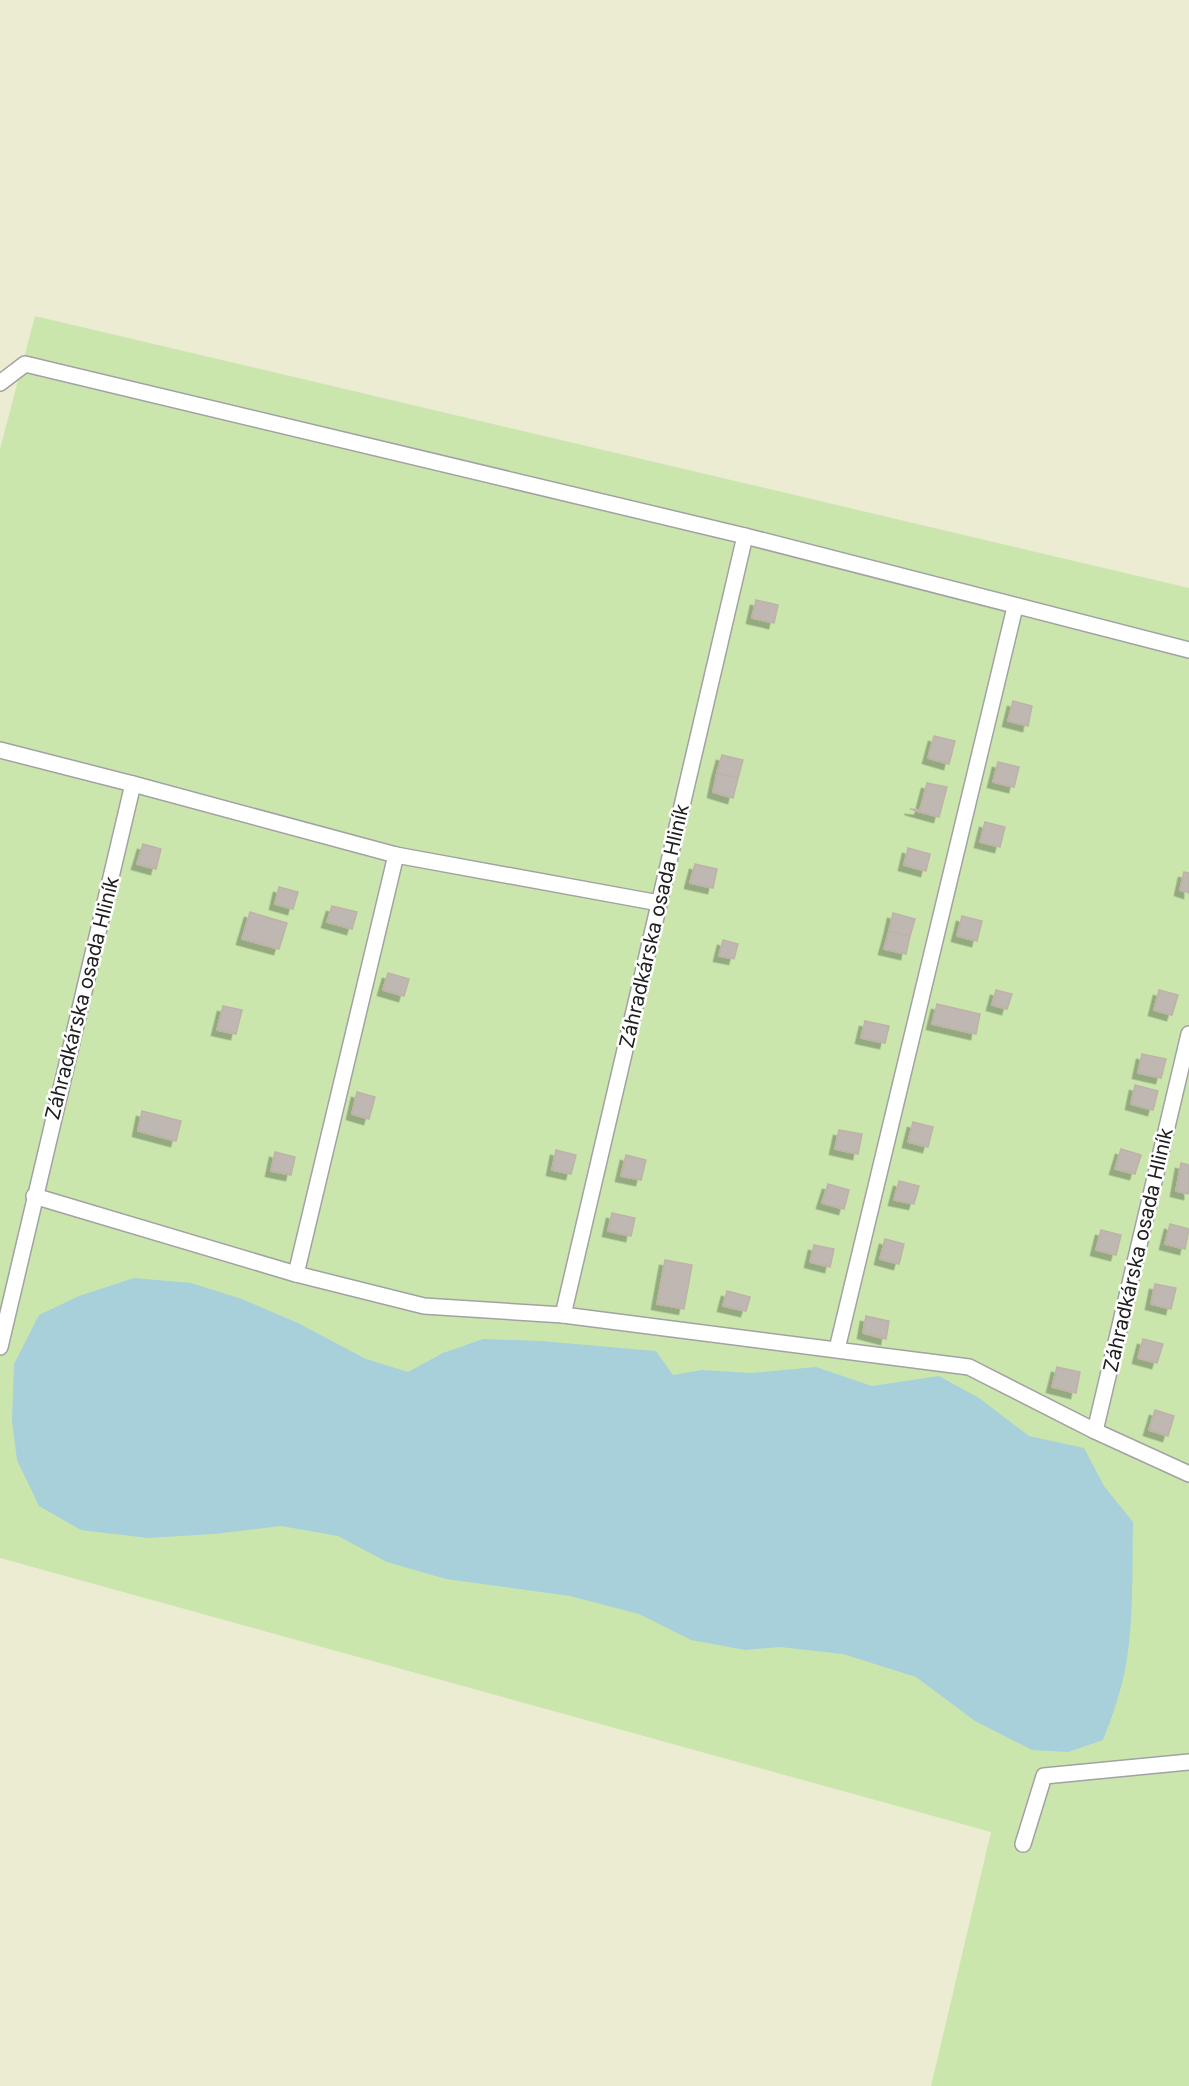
<svg xmlns="http://www.w3.org/2000/svg" width="1189" height="2086" font-family="Inter,sans-serif">
	<style>
		.farmland { fill: #ebecd1 }
		.grass { fill: #cae6ad }
		.water { fill: #a7d0da }
		.building { fill: #bfb7b1; stroke: #bfb2a8; stroke-width: 1.5; filter: url(#shadow) }
		.lines { fill: none; stroke-linecap: round; stroke-linejoin: round }
		.service-casing { stroke: #a2a2a2; stroke-width: 18 }
		.service { stroke: #fff; stroke-width: 15 }
		.labels { text-anchor: middle; stroke-width: 5; stroke-linejoin: round; paint-order: stroke }
		.street-label { font-size: 20px; fill: #1e1e1e; stroke: #fff }
	</style>
	<defs>
		<filter id="shadow"><feDropShadow dx="-5.5" dy="5.5" stdDeviation="0" flood-color="#0004"/></filter>
	</defs>
	<rect width="100%" height="100%" fill="#efebe5"/>
	<g class="farmland">
		<path d="M0 0H1189V588L36 316 0 449Z"/>
		<path d="M0 1558 992 1832 931 2086H0Z"/>
	</g>
	<path class="grass" d="M35 316 1189 588V2086H931L991 1832 0 1558V449Z"/>
	<path class="water" d="M134 1278 191 1283 242 1299 298 1323 366 1359 408 1372 443 1353 483 1339 541 1341 656 1351 673 1375 702 1370 751 1373 816 1367 872 1386 939 1376 979 1398 1029 1436 1084 1448 1104 1486 1133 1522C1132 1569 1134 1619 1126 1665 1121 1691 1113 1715 1103 1740L1068 1752 1032 1750 975 1721 916 1677 843 1654 780 1647 745 1650 691 1640 639 1614 570 1596 446 1579 387 1562 338 1536 281 1526 214 1534 148 1538 81 1530 39 1506 17 1460 12 1421 14 1364 39 1315 79 1296Z"/>
	<g class="building">
		<path d="M756 600 778 605 774 623 752 618Z"/>
		<path d="M1013 701 1032 706 1028 726 1008 721Z"/>
		<path d="M934 736 955 741 949 764 928 758Z"/>
		<path d="M722 755 743 760 738 778 717 773Z"/>
		<path d="M998 762 1019 767 1014 787 993 782Z"/>
		<path d="M717 773 738 778 733 798 713 792Z"/>
		<path d="M927 783 947 787 939 817 910 809 920 810Z"/>
		<path d="M985 822 1005 827 1000 847 980 842Z"/>
		<path d="M143 844 161 849 156 869 137 864Z"/>
		<path d="M908 848 930 854 926 871 904 865Z"/>
		<path d="M695 864 717 869 713 888 690 883Z"/>
		<path d="M1184 872 1189 873V893L1180 890Z"/>
		<path d="M279 887 298 892 293 909 275 904Z"/>
		<path d="M332 906 357 912 352 929 327 922Z"/>
		<path d="M250 912 287 923 279 949 242 939Z"/>
		<path d="M893 913 915 919 910 936 889 931Z"/>
		<path d="M962 916 982 921 977 941 957 936Z"/>
		<path d="M889 931 910 936 906 954 884 949Z"/>
		<path d="M723 940 738 944 734 959 719 956Z"/>
		<path d="M388 973 409 979 404 996 383 990Z"/>
		<path d="M996 990 1012 994 1007 1009 992 1005Z"/>
		<path d="M1159 990 1178 995 1172 1015 1154 1010Z"/>
		<path d="M937 1004 980 1014 976 1034 932 1024Z"/>
		<path d="M223 1006 242 1010 236 1034 217 1030Z"/>
		<path d="M865 1021 889 1026 885 1043 861 1038Z"/>
		<path d="M1142 1054 1166 1059 1161 1078 1138 1073Z"/>
		<path d="M1135 1085 1158 1091 1153 1110 1131 1104Z"/>
		<path d="M357 1092 375 1097 369 1119 352 1114Z"/>
		<path d="M142 1111 181 1121 176 1141 138 1131Z"/>
		<path d="M913 1122 933 1127 928 1147 908 1142Z"/>
		<path d="M839 1130 862 1134 858 1154 835 1149Z"/>
		<path d="M1121 1149 1141 1155 1135 1174 1115 1169Z"/>
		<path d="M556 1150 576 1155 571 1174 552 1170Z"/>
		<path d="M275 1152 295 1157 291 1175 271 1171Z"/>
		<path d="M626 1155 646 1160 641 1180 621 1176Z"/>
		<path d="M1181 1163 1189 1165V1194L1176 1191Z"/>
		<path d="M899 1181 919 1186 914 1204 894 1200Z"/>
		<path d="M828 1184 849 1190 844 1209 822 1203Z"/>
		<path d="M612 1213 635 1218 631 1236 608 1231Z"/>
		<path d="M1170 1224 1189 1229 1185 1249 1165 1244Z"/>
		<path d="M1101 1230 1121 1235 1116 1255 1096 1250Z"/>
		<path d="M885 1239 904 1244 899 1264 880 1259Z"/>
		<path d="M814 1245 834 1249 830 1267 810 1262Z"/>
		<path d="M665 1260 692 1265 684 1309 657 1304Z"/>
		<path d="M1155 1284 1176 1288 1171 1309 1151 1304Z"/>
		<path d="M727 1291 750 1297 746 1311 723 1306Z"/>
		<path d="M866 1316 889 1321 886 1339 863 1333Z"/>
		<path d="M1143 1339 1163 1344 1157 1363 1138 1358Z"/>
		<path d="M1057 1367 1080 1372 1076 1393 1052 1387Z"/>
		<path d="M1155 1410 1174 1416 1168 1436 1149 1430Z"/>
	</g>
	<g class="lines">
		<defs>
			<g id="service">
				<path d="M0 383 25 364 745 536 1189 650"/>
				<path d="M0 750 133 784 0 1347"/>
				<path d="M133 784 396 855 659 903"/>
				<path d="M34 1196 296 1274 424 1306 563 1315 969 1367 1095 1431 1189 1474"/>
				<path d="M296 1274 396 855"/>
				<path d="M563 1315 745 536"/>
				<path d="M837 1349 1015 607"/>
				<path d="M1095 1431 1189 1034"/>
				<path d="M1023 1844 1044 1776 1189 1762"/>
			</g>
		</defs>
		<use href="#service" class="service-casing"/>
		<use href="#service" class="service"/>
	</g>
	<g class="labels">
		<g class="street-label">
			<text transform="translate(654 926) rotate(-77)" y="7">Záhradkárska osada Hliník</text>
			<text transform="translate(82 998) rotate(-76)" y="7">Záhradkárska osada Hliník</text>
			<text transform="translate(1138 1250) rotate(-77)" y="7">Záhradkárska osada Hliník</text>
		</g>
	</g>
</svg>
